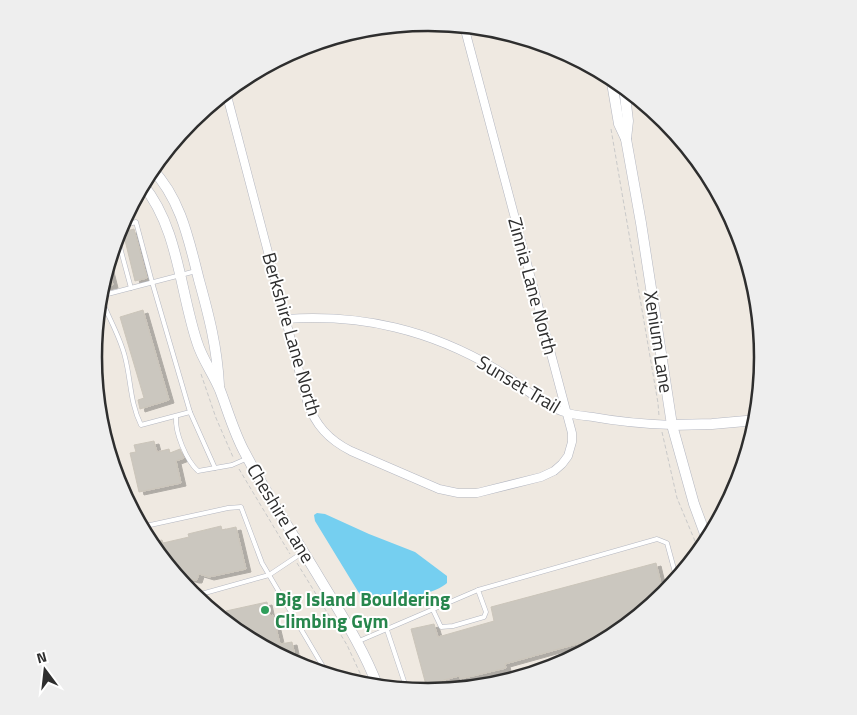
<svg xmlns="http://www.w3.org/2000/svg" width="857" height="715" font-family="'Titillium Web',sans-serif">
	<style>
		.water { fill: #75cff0 }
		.building { fill: #cbc7bf; stroke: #cbc5ba; filter: url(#shadow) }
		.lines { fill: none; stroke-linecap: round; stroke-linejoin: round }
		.lane-casing { stroke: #b4b7c1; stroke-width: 5 }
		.street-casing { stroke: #b4b7c1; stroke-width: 9 }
		.secondary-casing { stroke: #b4b7c1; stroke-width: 11 }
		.path { stroke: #c9c9c9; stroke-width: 1; stroke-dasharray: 4 2.5; stroke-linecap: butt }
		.lane { stroke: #fff; stroke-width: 4 }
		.street { stroke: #fff; stroke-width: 8 }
		.secondary { stroke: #fff; stroke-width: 10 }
		.leisure-dot { fill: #2e9e5b; stroke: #fff; stroke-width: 2 }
		.labels { text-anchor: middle; stroke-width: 4; stroke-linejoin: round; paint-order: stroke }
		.street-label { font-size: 19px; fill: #2e2e2e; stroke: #fff }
		.leisure-label { font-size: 19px; font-weight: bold; fill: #27864d; stroke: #fff; text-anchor: start }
		.rim { fill: none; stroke: #2e2e2e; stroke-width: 2.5 }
	</style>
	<defs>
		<filter id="shadow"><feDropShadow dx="5" dy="3" stdDeviation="0" flood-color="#0004"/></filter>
	</defs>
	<rect width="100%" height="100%" fill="#efe9e1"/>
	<path class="water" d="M317 513 325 514 369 534 415 552 447 576V583C439 592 384 608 372 605 368 604 365 601 362 598L315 521 314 515Z"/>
	<g class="building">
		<path d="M134 229 147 278 135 281 123 232Z"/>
		<path d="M108 265 113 285 101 288Z"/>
		<path d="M143 310 169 400 140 409 138 400 144 398 120 317Z"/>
		<path d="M154 441 157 452 169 449 170 453 180 449 184 458 176 461 181 483 139 492 130 453 136 452 134 445Z"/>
		<path d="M221 526 222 530 236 527 246 569 209 577 199 574 197 580H194L184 577 182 583 149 543 162 540 163 543 189 537 188 534Z"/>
		<path d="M656 563 664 596 610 638 592 643 591 640 505 664 506 668 460 679 459 676 426 685 411 629 434 624 438 637 494 621 491 607Z"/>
		<path d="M267 602 270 616 273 615 280 644 292 642 295 656 300 655 303 668 242 636 229 625 226 611Z"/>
	</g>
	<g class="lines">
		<defs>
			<g id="lane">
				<path d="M117 236 131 288"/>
				<path d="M100 296C108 317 120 336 125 357 131 380 130 403 141 425L190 412 152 282 136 222 121 226"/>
				<path d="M100 296 196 271"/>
				<path d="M190 412 215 468"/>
				<path d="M176 417C175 433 186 460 198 471L232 465 248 458"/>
				<path d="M141 527 228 508 241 507 262 563 328 675"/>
				<path d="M194 596 269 575 302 553"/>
				<path d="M433 610 441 627 453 626 484 617 486 612 478 590"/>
				<path d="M387 630 407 690"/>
				<path d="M359 641 478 590 657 539 667 543 677 580"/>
			</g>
			<g id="street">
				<path d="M226 92 307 401C315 425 329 440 351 451L439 489 458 493H477L541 477 554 471 562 464 568 456 572 442V433L464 26"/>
				<path d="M286 319C363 314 430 330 496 369 520 383 540 405 567 413 575 415 585 416 593 417 620 422 646 424 672 425"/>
			</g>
			<g id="secondary">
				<path d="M611 77 619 124 626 139 641 223 672 425 694 504 708 542"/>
				<path d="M624 87 628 121 626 139"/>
				<path d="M152 169C181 199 189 241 199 280 209 316 217 347 219 385"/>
				<path d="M143 185C178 227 180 291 197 342 202 359 213 373 220 390 228 411 234 433 245 453 267 495 293 534 317 574 339 611 363 647 378 687"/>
				<path d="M672 425 712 424 757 420"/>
			</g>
		</defs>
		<use href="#lane" class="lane-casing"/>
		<use href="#street" class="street-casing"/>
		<use href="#secondary" class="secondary-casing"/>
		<g class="path">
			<path d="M611 129 658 403 659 416"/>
			<path d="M201 374 216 418 233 457"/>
			<path d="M662 432 677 498 700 553"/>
			<path d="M239 469 290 554"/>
			<path d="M297 563 347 645 366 686"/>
		</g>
		<use href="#lane" class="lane"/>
		<use href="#street" class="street"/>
		<use href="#secondary" class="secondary"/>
	</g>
	<circle class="leisure-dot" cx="265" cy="610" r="5"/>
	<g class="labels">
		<g class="street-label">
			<text transform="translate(533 286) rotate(75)" y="7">Zinnia Lane North</text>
			<text transform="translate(292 334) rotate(74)" y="7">Berkshire Lane North</text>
			<text transform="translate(659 342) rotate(81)" y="7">Xenium Lane</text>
			<text transform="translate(519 384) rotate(31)" y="7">Sunset Trail</text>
			<text transform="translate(281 513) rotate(59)" y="7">Cheshire Lane</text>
		</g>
		<g class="leisure-label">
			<text x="275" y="606">Big Island Bouldering<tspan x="275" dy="22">Climbing Gym</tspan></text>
		</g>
	</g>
	<path d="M0 0H857V715H0ZM102 357a326 326 0 1 1 652 0a326 326 0 1 1-652 0Z" fill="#eee" fill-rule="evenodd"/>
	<path class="rim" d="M102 357a326 326 0 1 1 652 0a326 326 0 1 1-652 0Z"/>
	<g transform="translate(45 670) rotate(345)" stroke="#ffffff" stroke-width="4" paint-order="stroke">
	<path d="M0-4L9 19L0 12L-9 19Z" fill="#2e2e2e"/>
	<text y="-8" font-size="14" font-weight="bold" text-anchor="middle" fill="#2e2e2e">N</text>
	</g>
</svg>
